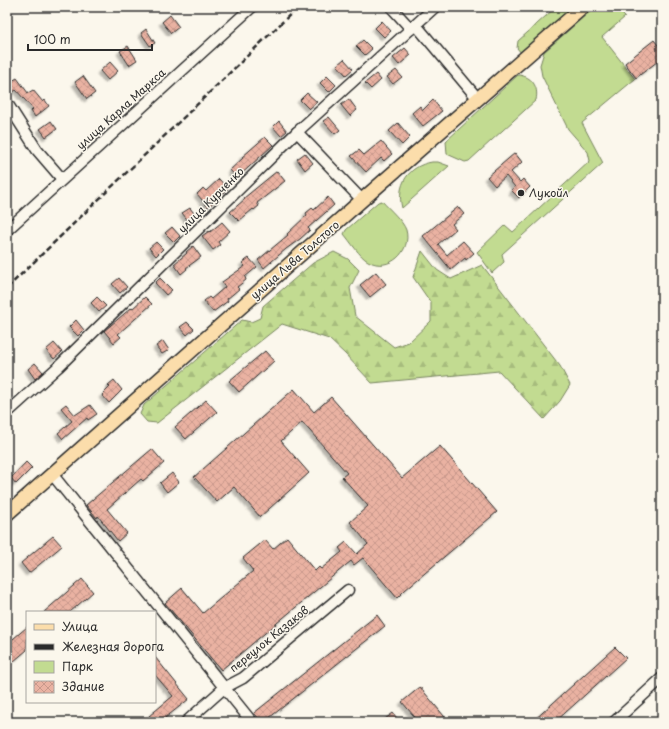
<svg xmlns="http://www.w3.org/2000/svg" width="669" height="729" font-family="'Playpen Sans',sans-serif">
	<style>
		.green { fill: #c2db91; stroke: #76835e }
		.forest { fill: url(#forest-firs); stroke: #76835e }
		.building { fill: url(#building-cross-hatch); stroke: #2b2b2b; filter: url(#shadow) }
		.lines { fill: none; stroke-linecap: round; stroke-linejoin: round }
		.minor-casing { stroke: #2b2b2b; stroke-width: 13 }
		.major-casing { stroke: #2b2b2b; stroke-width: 16 }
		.minor { stroke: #fbf7ec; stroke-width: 10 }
		.major { stroke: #fbddab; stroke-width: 13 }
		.rail { stroke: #2b2b2b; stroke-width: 2.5; stroke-dasharray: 6 3; stroke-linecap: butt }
		.poi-dot { fill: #2b2b2b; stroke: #fbf7ec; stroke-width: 1.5 }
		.labels { text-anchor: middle; stroke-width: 3; stroke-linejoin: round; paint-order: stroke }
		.street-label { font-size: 11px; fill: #2b2b2b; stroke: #fbf7ec }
		.poi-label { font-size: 11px; fill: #2b2b2b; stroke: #fbf7ec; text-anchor: start }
	</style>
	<defs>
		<pattern id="forest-firs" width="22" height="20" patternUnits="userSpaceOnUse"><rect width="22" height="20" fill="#c2db91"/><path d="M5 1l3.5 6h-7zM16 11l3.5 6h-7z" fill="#a7bc7d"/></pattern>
		<pattern id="building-cross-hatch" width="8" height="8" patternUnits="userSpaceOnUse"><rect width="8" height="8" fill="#eab2a2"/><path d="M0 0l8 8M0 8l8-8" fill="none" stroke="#c9998c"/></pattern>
		<filter id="shadow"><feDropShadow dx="-3" dy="3" stdDeviation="1" flood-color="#0004"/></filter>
	</defs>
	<rect width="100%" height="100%" fill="#fbf7ec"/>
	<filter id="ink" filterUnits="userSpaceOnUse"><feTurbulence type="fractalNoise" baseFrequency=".025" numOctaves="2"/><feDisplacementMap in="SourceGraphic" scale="8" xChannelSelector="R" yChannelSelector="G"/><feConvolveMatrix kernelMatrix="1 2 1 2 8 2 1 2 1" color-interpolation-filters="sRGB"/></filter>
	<g filter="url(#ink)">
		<g class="green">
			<path d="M595 7H615L625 17 602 37 635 79 582 123 603 163 502 254 504 262 492 273 477 252 505 225 513 232 590 161 588 152 568 129 542 76 540 65 544 52Z"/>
			<path d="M518 75C532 76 539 87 536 100L469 161 465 162 447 154 446 141Z"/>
			<path d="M432 162H438L449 166 402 208C396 185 408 166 432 162Z"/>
			<path d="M382 201C389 209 403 221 406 230 412 251 389 273 368 261 360 257 350 241 344 234L346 230 378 202Z"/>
		</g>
		<g class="forest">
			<path d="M556 7H575L521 53 517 48 518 41Z"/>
			<path d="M422 251 437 270 451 279 482 265 560 366 570 385 560 401 544 419 499 371 372 383 345 354 329 339 282 324 157 423 147 422 140 414 144 405 242 320 251 322 260 318 263 306 313 263 334 252 348 259 359 270 350 288 355 316 394 347 409 342 431 321V303L413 277Z"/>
		</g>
		<g class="building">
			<path d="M170 15 179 27 171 33 162 22Z"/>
			<path d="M382 21 391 31 384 37 375 28Z"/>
			<path d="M146 29 155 43 150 46 141 33Z"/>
			<path d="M363 40 372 49 365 55 356 46Z"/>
			<path d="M654 40 662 50V58L636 78 625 63Z"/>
			<path d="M128 46 137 60 129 65 120 51Z"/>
			<path d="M405 48 411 55 399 65 393 58Z"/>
			<path d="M344 59 353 69 346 75 337 65Z"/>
			<path d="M110 62 118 71 108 80 100 71Z"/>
			<path d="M396 70 402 77 393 84 387 77Z"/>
			<path d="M376 74 381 80 371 89 365 83Z"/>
			<path d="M83 76 95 93 87 99 75 82Z"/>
			<path d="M327 76 336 85 329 92 320 83Z"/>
			<path d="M17 78 28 93 33 90 43 102 45 100 49 106 35 117 31 111 33 109 16 90 13 92 7 84Z"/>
			<path d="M307 93 317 102 309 109 300 100Z"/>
			<path d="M349 99 357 110 350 116 341 105Z"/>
			<path d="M433 100 442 111 423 126 412 113 420 106 423 110Z"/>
			<path d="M329 117 340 130 335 134 323 121Z"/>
			<path d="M51 121 57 129 46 137 40 129Z"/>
			<path d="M279 121 287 131 281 136 273 127Z"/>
			<path d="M398 123 410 137 402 145 389 131Z"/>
			<path d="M265 137 273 145 237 178 230 170 243 158 242 157Z"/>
			<path d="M381 141 392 154 384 161 381 158 366 172 351 156 359 150 364 155Z"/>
			<path d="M305 153 313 163 305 170 297 159Z"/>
			<path d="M515 153 522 162 511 172 520 182 523 179 530 187 519 198 511 190 515 187 506 176 495 186 487 177Z"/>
			<path d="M277 171 285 181 257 203 259 206 254 210 253 209 239 221 230 212 245 199 244 198Z"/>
			<path d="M219 179 228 189 208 207 197 194 203 188 206 191Z"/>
			<path d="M328 197 334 205 308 228 310 230 300 239 286 249 264 268 258 260 288 235 287 234 307 215 306 213 312 208 314 210Z"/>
			<path d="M458 207 464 214 452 224 456 229 438 244 447 255 463 241 474 253 466 260 465 258 451 270 423 236Z"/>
			<path d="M190 208 197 217 190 223 182 213Z"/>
			<path d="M222 222 230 231 218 242 220 245 213 250 202 236 209 231 210 232Z"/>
			<path d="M172 227 180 236 174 242 165 233Z"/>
			<path d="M156 242 163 249 156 256 149 248Z"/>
			<path d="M193 246 201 257 186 268 187 269 181 274 174 264 187 253 186 252Z"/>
			<path d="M249 258 257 267 245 277 246 280 237 287 239 289 227 299 228 301 213 312 204 301 209 297 211 299 225 287 222 282 245 266 242 263Z"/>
			<path d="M376 272 386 284 370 297 360 285Z"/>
			<path d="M119 278 127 287 120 293 112 284Z"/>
			<path d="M160 278 172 290 166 295 155 283Z"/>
			<path d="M97 297 106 306 99 312 91 303Z"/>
			<path d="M145 297 152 304 118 334 121 337 114 343 104 331 131 308 132 309Z"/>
			<path d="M76 320 84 330 78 336 69 327Z"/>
			<path d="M187 322 194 329 187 335 180 327Z"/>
			<path d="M163 341 169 350 162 354 156 346Z"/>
			<path d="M54 343 62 352 54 359 46 350Z"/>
			<path d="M265 351 274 361 239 392 229 381Z"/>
			<path d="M35 363 43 372 35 379 28 369Z"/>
			<path d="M114 380 122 390 109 403 102 395 110 387 108 385Z"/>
			<path d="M294 389 314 412 331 397 402 478 440 446 497 512 405 590 397 598 363 558 354 565 351 561 221 670 165 603 182 588 203 613 253 571 243 558 265 540 273 549 287 537 315 571 319 567 321 569 342 552 339 548 346 542 357 554 368 544 350 522 368 506 342 477 347 473 302 422 281 441 309 473 260 517 234 487 217 502 194 477Z"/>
			<path d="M206 400 217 412 186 439 175 427Z"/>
			<path d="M66 404 75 415 90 405 97 414 88 420 87 418 63 439 58 433 72 421 61 408Z"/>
			<path d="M152 449 164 463 143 481 141 479 107 509 127 533 118 541 98 516 97 518 86 505Z"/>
			<path d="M26 462 32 468 16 484 11 478Z"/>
			<path d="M172 473 179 482 167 492 160 483Z"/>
			<path d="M53 536 62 546 29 573 21 563Z"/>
			<path d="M82 579 93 592 70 612H44Z"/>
			<path d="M377 615 385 626 264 722H262L254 713Z"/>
			<path d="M27 627V650L7 667V644Z"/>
			<path d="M615 647 626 658 555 722H532Z"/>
			<path d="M155 657 189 699 160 722H154L149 716 173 696 155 675Z"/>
			<path d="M420 687 449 722H419L402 702Z"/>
			<path d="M393 713 400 722H381Z"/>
		</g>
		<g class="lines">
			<defs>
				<g id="minor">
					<path d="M391 7 411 29"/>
					<path d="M416 25 478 99"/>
					<path d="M7 103 37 150 62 179"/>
					<path d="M297 132 362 200"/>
					<path d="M7 230 252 7"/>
					<path d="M7 413 58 367 297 132 435 7"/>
					<path d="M52 474 252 722"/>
					<path d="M186 722 224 688 243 678 348 590"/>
					<path d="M614 722 662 678"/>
				</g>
				<path id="major" d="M7 514 362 200 583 7"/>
			</defs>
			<use href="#minor" class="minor-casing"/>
			<use href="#major" class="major-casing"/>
			<use href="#minor" class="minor"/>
			<use href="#major" class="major"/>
			<path class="rail" d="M7 288 298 7"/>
		</g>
	</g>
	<circle class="poi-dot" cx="521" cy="193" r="4"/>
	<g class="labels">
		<g class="street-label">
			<text transform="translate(121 109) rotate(-42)" y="4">улица Карла Маркса</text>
			<text transform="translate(211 200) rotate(-45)" y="4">улица Курченко</text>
			<text transform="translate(295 260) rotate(-41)" y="4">улица Льва Толстого</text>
			<text transform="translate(269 639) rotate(-39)" y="4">переулок Казаков</text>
		</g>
		<g class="poi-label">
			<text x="529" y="197">Лукойл</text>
		</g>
	</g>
	<rect width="669" height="729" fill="none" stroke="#fbf7ec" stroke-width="24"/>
	<rect x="12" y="12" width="645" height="705" fill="none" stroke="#2b2b2b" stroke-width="1.5" filter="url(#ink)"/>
	<rect x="26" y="611" width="130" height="92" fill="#fbf7ec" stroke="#a8a59f"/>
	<rect x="34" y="624" width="20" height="6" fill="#fbddab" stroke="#a8a59f"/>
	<text x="62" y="631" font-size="12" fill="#2b2b2b">Улица</text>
	<rect x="34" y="644" width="20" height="6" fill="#2b2b2b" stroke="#a8a59f"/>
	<text x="62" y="651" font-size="12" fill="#2b2b2b">Железная дорога</text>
	<rect x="34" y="661" width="20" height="12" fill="#c2db91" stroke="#a8a59f"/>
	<text x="62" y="671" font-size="12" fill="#2b2b2b">Парк</text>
	<rect x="34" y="681" width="20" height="12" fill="url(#building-cross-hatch)" stroke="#a8a59f"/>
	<text x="62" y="691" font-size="12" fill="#2b2b2b">Здание</text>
	<path d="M28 44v6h124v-6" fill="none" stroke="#2b2b2b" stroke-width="2"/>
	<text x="34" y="44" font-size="12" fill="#2b2b2b" stroke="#fbf7ec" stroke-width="3" paint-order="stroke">100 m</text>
</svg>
